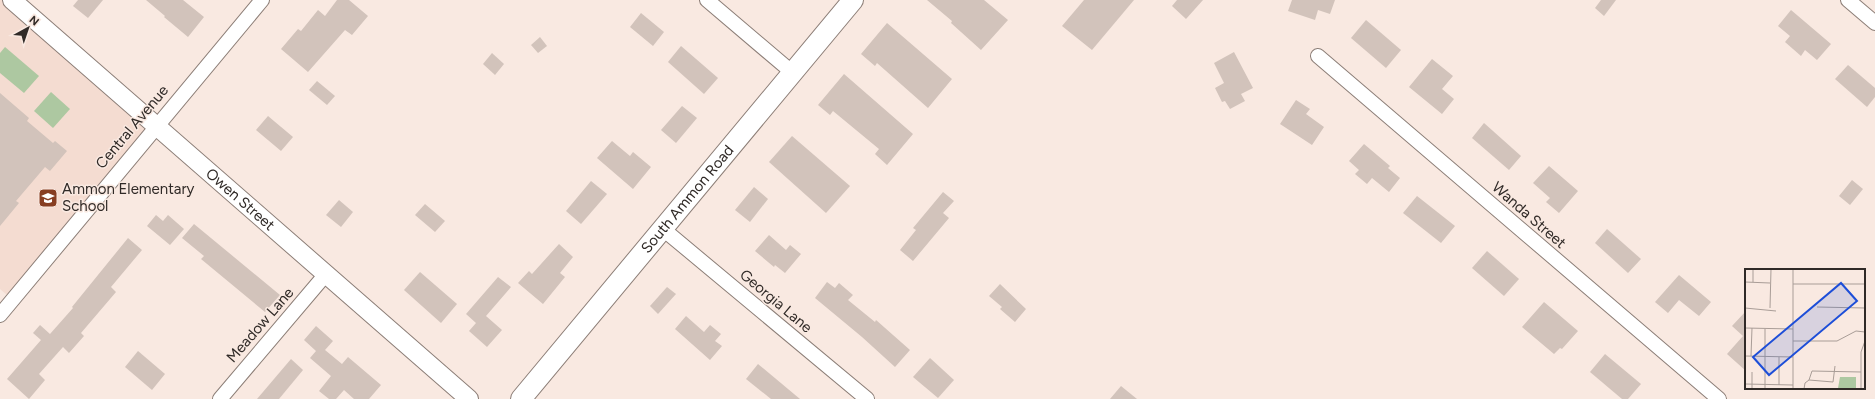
<svg xmlns="http://www.w3.org/2000/svg" width="1875" height="399" font-family="Figtree,sans-serif">
	<style>
		.built { fill: #f4dcd1 }
		.green { fill: #adc8a1 }
		.building { fill: #d2c3bb }
		.lines { fill: none; stroke-linecap: round; stroke-linejoin: round }
		.minor-casing { stroke: #8c7e77; stroke-width: 16 }
		.tertiary-casing { stroke: #8c7e77; stroke-width: 20 }
		.secondary-casing { stroke: #8c7e77; stroke-width: 22 }
		.minor { stroke: #fff; stroke-width: 14 }
		.tertiary { stroke: #fff; stroke-width: 18 }
		.secondary { stroke: #fff; stroke-width: 20 }
		.labels { text-anchor: middle; stroke-width: 3; stroke-linejoin: round; paint-order: stroke }
		.street-label { font-size: 15px; fill: #302a27; stroke: #f9e9e1 }
		.poi-label { font-size: 15px; fill: #302a27; stroke: #f9e9e1; text-anchor: start }
		.inset-road { fill: none; stroke: #a99d97; stroke-width: 1 }
		.view { fill: #1d4ed8; fill-opacity: 0.15; stroke: #1d4ed8; stroke-width: 2 }
		.inset-edge { fill: none; stroke: #302a27; stroke-width: 2 }
	</style>
	<rect width="100%" height="100%" fill="#f9e9e1"/>
	<path class="built" d="M0 0H12L156 125 13 300 0 289Z"/>
	<g class="green">
		<path d="M5 47 39 76 24 93 0 73V53Z"/>
		<path d="M51 92 70 109 53 128 34 111Z"/>
	</g>
	<g class="building">
		<path d="M78 0H103L88 18 73 6Z"/>
		<path d="M146 0H183L204 17 188 37 164 17 165 16Z"/>
		<path d="M337 0H349L368 16 352 35 345 30 308 72 281 49 298 29 301 31 318 10 325 16Z"/>
		<path d="M927 0H984L1008 20 981 50 951 23 952 21Z"/>
		<path d="M1084 0H1134L1092 50 1062 26Z"/>
		<path d="M1177 0H1203L1186 19 1172 6Z"/>
		<path d="M1292 0H1335L1330 14 1318 10 1315 20 1288 11Z"/>
		<path d="M1601 0H1616L1604 16 1595 8Z"/>
		<path d="M1791 10 1831 44 1817 60 1805 50 1801 56 1785 42 1790 36 1778 26Z"/>
		<path d="M641 13 664 32 653 46 630 27Z"/>
		<path d="M1366 20 1401 50 1386 68 1351 38Z"/>
		<path d="M887 23 952 79 928 108 877 63 875 66 861 54Z"/>
		<path d="M540 37 547 46 538 53 531 45Z"/>
		<path d="M681 46 718 78 704 94 668 62Z"/>
		<path d="M1234 52 1253 88 1241 94 1245 101 1230 109 1225 101 1222 102 1215 88 1224 83 1214 63Z"/>
		<path d="M492 53 504 64 495 75 483 64Z"/>
		<path d="M1432 59 1453 76 1442 89 1454 99 1442 114 1409 87Z"/>
		<path d="M1848 65 1875 88V97L1867 107 1835 79Z"/>
		<path d="M844 74 913 134 887 165 875 154 879 149 833 111 830 115 818 105Z"/>
		<path d="M317 81 335 96 327 105 309 90Z"/>
		<path d="M0 93 29 118 27 121 53 143 55 141 67 151 50 171 45 167 16 201 19 203 0 226Z"/>
		<path d="M1296 100 1310 109 1306 114 1324 127 1312 145 1280 124Z"/>
		<path d="M682 106 697 118 676 143 661 130Z"/>
		<path d="M268 116 293 137 281 151 256 130Z"/>
		<path d="M1484 123 1521 156 1509 170 1472 138Z"/>
		<path d="M792 136 850 186 826 213 769 162Z"/>
		<path d="M612 141 630 156 633 152 651 167 633 189 597 158Z"/>
		<path d="M1364 144 1390 166 1388 168 1400 178 1389 192 1372 178 1367 184 1355 174 1359 170 1349 161Z"/>
		<path d="M1549 166 1578 191 1559 213 1546 202 1550 198 1533 183Z"/>
		<path d="M1852 180 1863 189 1850 205 1839 196Z"/>
		<path d="M591 181 607 194 581 224 566 211Z"/>
		<path d="M754 187 768 199 750 222 735 210Z"/>
		<path d="M943 192 954 201 943 213 949 218 913 261 900 250 916 230 913 228Z"/>
		<path d="M1417 196 1455 226 1441 243 1403 213Z"/>
		<path d="M339 200 353 212 341 227 326 215Z"/>
		<path d="M425 204 445 221 435 232 415 215Z"/>
		<path d="M156 215 163 221 168 215 184 229 170 245 147 226Z"/>
		<path d="M194 224 280 295 265 312 201 259 204 256 182 238Z"/>
		<path d="M1607 229 1641 259 1628 273 1595 243Z"/>
		<path d="M769 235 786 250 790 245 801 254 785 273 775 265 774 267 755 251Z"/>
		<path d="M128 238 142 250 111 287 116 292 81 333 84 336 69 353 63 347 39 374 45 380 29 399 7 379 41 340 33 333 40 325 50 334 73 308 72 307Z"/>
		<path d="M559 244 573 257 560 273 565 277 543 304 518 283 529 271 532 274Z"/>
		<path d="M1487 251 1519 279 1504 296 1472 268Z"/>
		<path d="M420 272 457 304 441 323 404 290Z"/>
		<path d="M1679 275 1711 302 1699 316 1679 300 1668 313 1655 302Z"/>
		<path d="M498 277 511 287 486 316 502 330 487 347 469 331 476 323 466 314Z"/>
		<path d="M827 282 835 288 839 283 853 295 848 300 875 322 876 320 910 350 895 367 862 337 815 298Z"/>
		<path d="M1000 284 1026 309 1015 322 1000 309 1002 307 989 296Z"/>
		<path d="M667 287 676 294 658 314 650 306Z"/>
		<path d="M1544 302 1578 331 1562 349 1560 348 1554 354 1522 327Z"/>
		<path d="M1746 311V371L1727 354 1743 336 1732 326Z"/>
		<path d="M686 316 704 332 710 325 721 334 715 341 722 346 710 360 675 329Z"/>
		<path d="M316 326 333 341 325 350 342 364 348 357 381 385 369 399H354L344 390 336 399H329L319 391 331 376 310 358 316 351 304 340Z"/>
		<path d="M138 351 165 374 152 390 125 367Z"/>
		<path d="M1605 354 1641 384 1628 399H1622L1590 372Z"/>
		<path d="M930 358 954 380 938 398 913 377Z"/>
		<path d="M291 359 303 370 279 399H257Z"/>
		<path d="M758 364 800 399H771L746 379Z"/>
		<path d="M1121 386 1137 399H1110Z"/>
	</g>
	<g class="lines">
		<defs>
			<g id="minor">
				<path d="M707 0 793 73"/>
				<path d="M1848 0 1875 23"/>
				<path d="M1318 56 1719 399"/>
				<path d="M663 229 867 399"/>
				<path d="M0 315 262 0"/>
				<path d="M220 399 326 274"/>
			</g>
			<g id="tertiary">
				<path id="s1" d="M12 0 469 399"/>
			</g>
			<g id="secondary">
				<path id="s2" d="M521 399 853 0"/>
			</g>
		</defs>
		<use href="#minor" class="minor-casing"/>
		<use href="#tertiary" class="tertiary-casing"/>
		<use href="#secondary" class="secondary-casing"/>
		<use href="#minor" class="minor"/>
		<use href="#tertiary" class="tertiary"/>
		<use href="#secondary" class="secondary"/>
	</g>
	<defs>
		<symbol id="school-square" viewBox="-11 -11 22 22"><rect x="-9" y="-9" width="18" height="18" rx="4" fill="#873e22" stroke="#f9e9e1"/><path d="M0-5L7-2L0 1L-7-2ZM-4 1L0 2.5L4 1V4Q0 6-4 4Z" fill="#fff"/></symbol>
	</defs>
	<g fill-rule="evenodd">
		<use href="#school-square" x="37" y="187" width="22" height="22"/>
	</g>
	<g class="labels">
		<g class="street-label">
			<text transform="translate(132 127) rotate(-50)" y="5">Central Avenue</text>
			<text dy="5" stroke="none"><textPath href="#s1" startOffset="303">Owen Street</textPath></text>
			<text dy="5" stroke="none"><textPath href="#s2" startOffset="260">South Ammon Road</textPath></text>
			<text transform="translate(1529 215) rotate(41)" y="5">Wanda Street</text>
			<text transform="translate(776 301) rotate(40)" y="5">Georgia Lane</text>
			<text transform="translate(260 325) rotate(-49)" y="5">Meadow Lane</text>
		</g>
		<g class="poi-label">
			<text x="62" y="194">Ammon Elementary<tspan x="62" dy="17">School</tspan></text>
		</g>
	</g>
	<g transform="translate(1745 269)">
		<rect width="120" height="120" fill="#f9e9e1"/>
		<path d="M95 108H111V120L93 119Z" fill="#adc8a1"/>
		<path class="inset-road" d="M0 13 25 14M8 13V0M48 15H120M72 38 120 39M0 39 31 42M25 39 26 0M0 59 48 60M20 60V120M48 72H92L111 62 120 63M0 87 48 88M6 87 7 59M34 88V116M64 111 67 102 116 103M0 115 48 116M7 120V103M48 120V0M59 120 60 114 64 111 88 113 90 97M116 120V83L120 72"/>
		<path class="view" d="M96 14 112 32 24 106 8 88Z"/>
		<rect width="120" height="120" class="inset-edge"/>
	</g>
	<g transform="translate(28 28) rotate(40)" stroke="#f9e9e1" stroke-width="3" paint-order="stroke">
	<path d="M0-3L7 15L0 10L-7 15Z" fill="#302a27"/>
	<text y="-6" font-size="11" font-weight="bold" text-anchor="middle" fill="#302a27">N</text>
	</g>
</svg>
